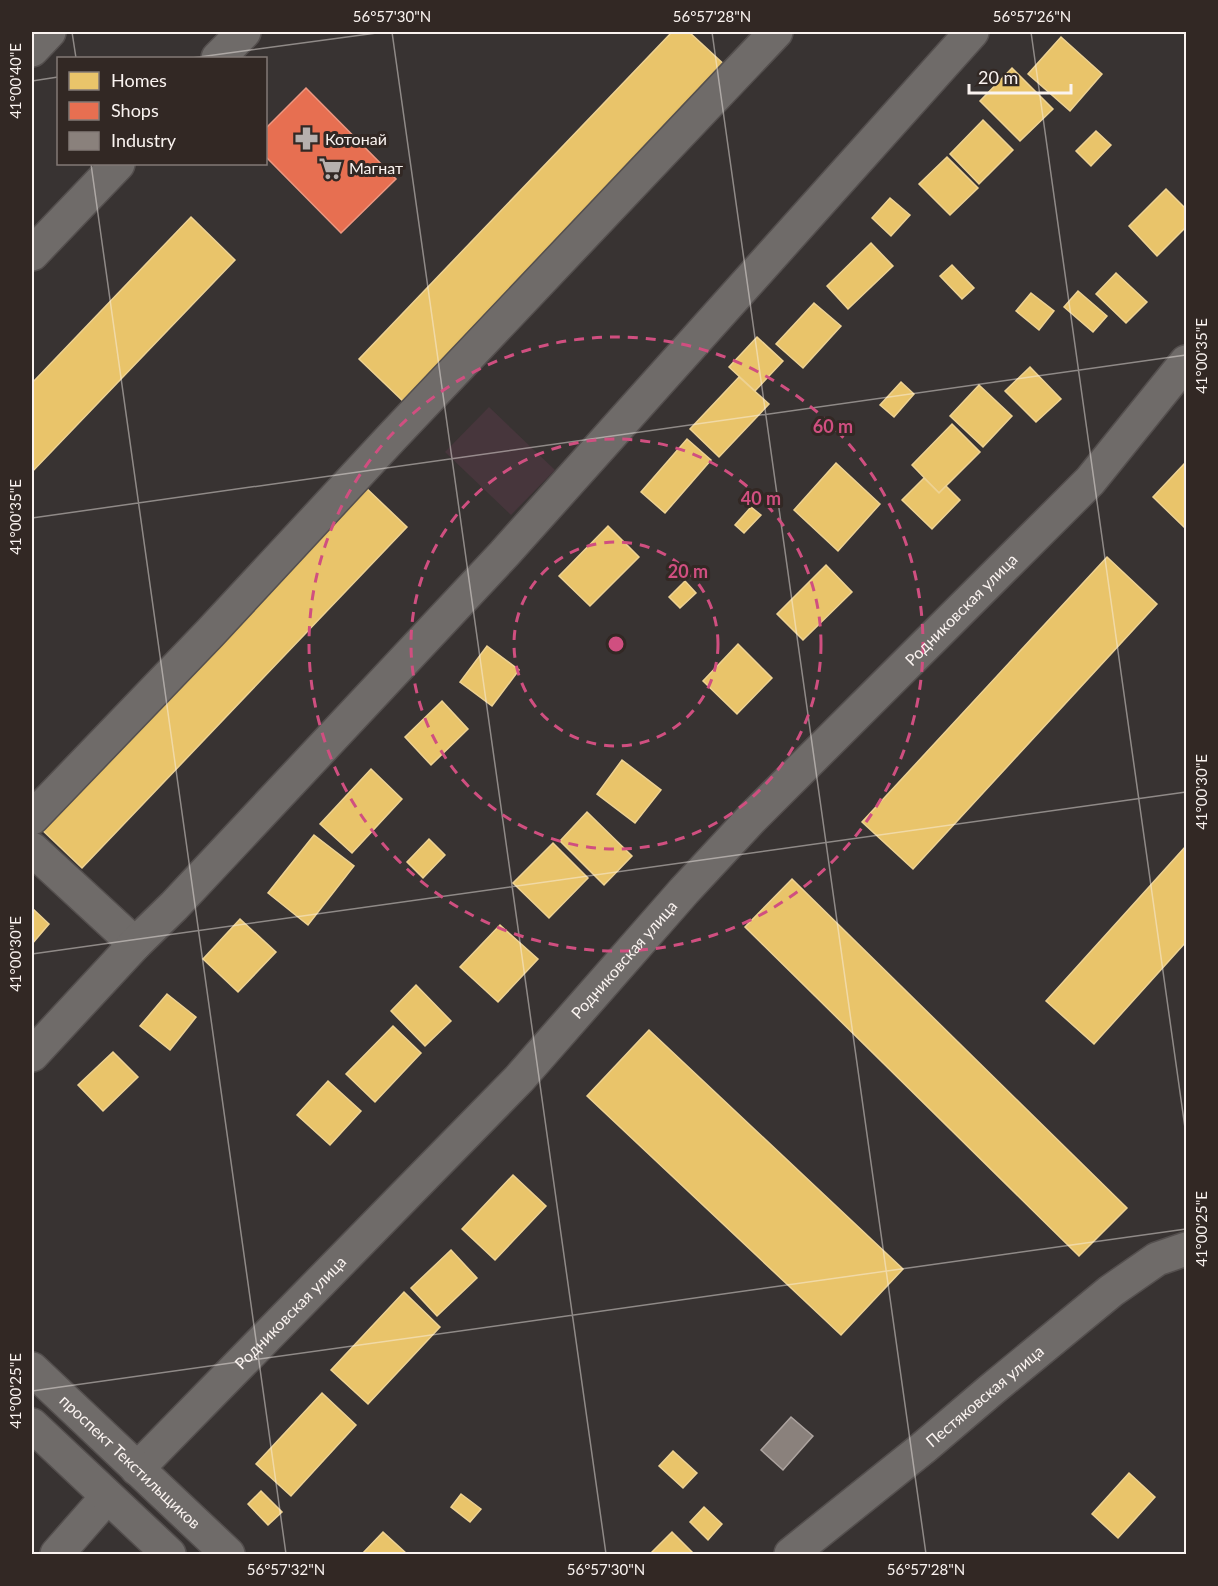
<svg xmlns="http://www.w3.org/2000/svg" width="1218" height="1586" font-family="Lato,sans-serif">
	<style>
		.industrial { fill: #47363c }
		.homes { fill: #e9c46a; stroke: #eed292; stroke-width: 1.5 }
		.shops { fill: #e76f51; stroke: #ed9781; stroke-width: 1.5 }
		.industry { fill: #8a817c; stroke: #aca39f; stroke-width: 1.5 }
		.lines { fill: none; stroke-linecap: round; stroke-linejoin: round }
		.street-casing { stroke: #544f4e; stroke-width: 36 }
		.secondary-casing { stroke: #544f4e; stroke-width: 36 }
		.street { stroke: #6f6b69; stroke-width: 33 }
		.secondary { stroke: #6f6b69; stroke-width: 33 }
		.ticks { fill: none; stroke: #faf3f0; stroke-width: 1.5; stroke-opacity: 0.45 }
		.ring { fill: none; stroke: #d04f80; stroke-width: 3; stroke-dasharray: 10 8 }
		.labels { text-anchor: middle; stroke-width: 6; stroke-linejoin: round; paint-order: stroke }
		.poi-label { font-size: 16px; fill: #faf3f0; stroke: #322824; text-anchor: start }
		.street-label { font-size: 16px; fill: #faf3f0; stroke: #322824 }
		.centre { fill: #d04f80; stroke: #322824; stroke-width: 3 }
		.ring-label { font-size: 18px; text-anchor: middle; font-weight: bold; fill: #d04f80; stroke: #322824; stroke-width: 6; stroke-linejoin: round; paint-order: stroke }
		.neatline { fill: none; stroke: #faf3f0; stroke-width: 2 }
		.ticks-label { font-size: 15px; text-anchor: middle; fill: #faf3f0 }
	</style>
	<rect width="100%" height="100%" fill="#383332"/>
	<path class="industrial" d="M489 407 555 470 511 515 445 452Z"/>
	<g class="homes">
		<path d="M672 32H689L728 68 407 405 359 359Z"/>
		<path d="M1061 37 1102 74 1070 111 1028 74Z"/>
		<path d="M1012 68 1053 109 1020 141 980 101Z"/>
		<path d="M983 120 1013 150 979 184 950 154Z"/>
		<path d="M1096 131 1111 145 1091 166 1076 151Z"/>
		<path d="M947 157 978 188 950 215 919 184Z"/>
		<path d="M1166 189 1186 209V227L1157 256 1129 226Z"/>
		<path d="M890 198 910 215 891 236 872 218Z"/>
		<path d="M191 217 235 260 32 472V383Z"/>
		<path d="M871 243 893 266 848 309 827 286Z"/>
		<path d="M952 265 974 288 962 299 940 276Z"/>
		<path d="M1116 273 1147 302 1126 323 1096 294Z"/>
		<path d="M1078 291 1107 316 1093 332 1064 307Z"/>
		<path d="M1031 293 1054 311 1039 330 1016 311Z"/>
		<path d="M814 303 841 326 803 368 776 344Z"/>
		<path d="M757 337 783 361 755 391 729 367Z"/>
		<path d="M1030 367 1061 399 1036 422 1005 391Z"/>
		<path d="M739 377 769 404 719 457 690 429Z"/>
		<path d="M901 382 914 394 894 417 880 405Z"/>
		<path d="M979 385 1012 416 983 447 950 416Z"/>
		<path d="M952 424 980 452 939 493 912 465Z"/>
		<path d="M687 439 711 460 665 513 641 492Z"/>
		<path d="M1186 462V529L1153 497Z"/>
		<path d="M836 463 880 504 838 551 794 510Z"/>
		<path d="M924 478 939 493 946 486 960 500 932 529 902 500Z"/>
		<path d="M363 485 407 527 82 868 38 826Z"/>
		<path d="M751 507 761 515 744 533 735 525Z"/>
		<path d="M608 526 639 557 590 606 559 576Z"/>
		<path d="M1107 557 1157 604 913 869 862 822Z"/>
		<path d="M826 565 852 592 803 640 777 614Z"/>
		<path d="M685 581 696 593 680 608 669 597Z"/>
		<path d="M738 644 772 678 737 714 703 681Z"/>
		<path d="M487 646 519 670 492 706 460 682Z"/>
		<path d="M442 701 468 729 431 765 405 737Z"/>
		<path d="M622 760 661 790 635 823 597 794Z"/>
		<path d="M371 769 402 799 352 853 320 824Z"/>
		<path d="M587 812 632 856 604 885 560 841Z"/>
		<path d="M314 835 354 866 308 925 268 893Z"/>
		<path d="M429 839 445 855 423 878 407 862Z"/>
		<path d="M553 843 588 878 549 918 513 883Z"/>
		<path d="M1186 846V942L1094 1044 1046 1001Z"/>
		<path d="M792 879 1127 1208 1079 1256 745 927Z"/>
		<path d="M32 908 49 924 32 944Z"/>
		<path d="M240 919 276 952 238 992 203 959Z"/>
		<path d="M500 925 538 959 498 1002 460 967Z"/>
		<path d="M416 985 451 1021 425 1046 391 1011Z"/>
		<path d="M167 994 196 1017 170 1050 140 1026Z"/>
		<path d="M393 1026 421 1053 375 1102 346 1074Z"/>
		<path d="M649 1030 903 1269 841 1335 587 1096Z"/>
		<path d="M113 1052 138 1077 103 1111 78 1085Z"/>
		<path d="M328 1081 361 1111 330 1145 297 1115Z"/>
		<path d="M513 1175 546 1206 495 1260 462 1229Z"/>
		<path d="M451 1250 477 1278 437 1316 411 1288Z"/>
		<path d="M404 1292 440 1327 368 1404 331 1370Z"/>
		<path d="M322 1393 356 1425 291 1496 256 1464Z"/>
		<path d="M673 1451 697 1473 683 1488 659 1466Z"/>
		<path d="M1129 1473 1155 1497 1118 1538 1092 1514Z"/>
		<path d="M261 1491 282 1512 268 1525 248 1504Z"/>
		<path d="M461 1494 481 1509 470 1522 451 1507Z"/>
		<path d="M704 1507 722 1524 708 1540 690 1522Z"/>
		<path d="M383 1532 407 1554H362Z"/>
		<path d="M672 1532 694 1554H650Z"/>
	</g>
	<path class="shops" d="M306 88 396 179 341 233 266 157V128Z"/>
	<path class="industry" d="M791 1417 813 1436 783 1470 761 1450Z"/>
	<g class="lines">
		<defs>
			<g id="street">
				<path d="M32 818 210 633 392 437 776 32"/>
				<path d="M32 849 135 944"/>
				<path d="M32 1055 135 944 174 906 504 554 972 32"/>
				<path id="s1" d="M137 1469 519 1079 684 891 752 818 1090 481 1186 362"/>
				<path d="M57 1554 107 1497"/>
				<path id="s2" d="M791 1554 923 1448 991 1390 1111 1291 1157 1259 1186 1249"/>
			</g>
			<g id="secondary">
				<path d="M32 50 49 32"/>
				<path d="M218 58 244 32"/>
				<path d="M32 254 118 164"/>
				<path id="s3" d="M32 1369 228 1554"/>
				<path d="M32 1425 169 1554"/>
			</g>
		</defs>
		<use href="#street" class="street-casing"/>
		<use href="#secondary" class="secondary-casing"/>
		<use href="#street" class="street"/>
		<use href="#secondary" class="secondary"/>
	</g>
	<path class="ticks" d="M72 32 76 58M392 32 606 1554M712 32 926 1554M1031 32 1186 1135M192 58 384 32M32 81 58 77M91 164 286 1554M32 518 1186 355M32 954 1186 792M32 1391 1186 1229"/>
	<g class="ring">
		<circle cx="616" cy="644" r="102"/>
		<circle cx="616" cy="644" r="205"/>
		<circle cx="616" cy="644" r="307"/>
	</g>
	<defs>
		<symbol id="pharmacy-bare" viewBox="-9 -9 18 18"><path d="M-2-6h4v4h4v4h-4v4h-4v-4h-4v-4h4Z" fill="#b6b0ae" stroke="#322824" stroke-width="2.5" paint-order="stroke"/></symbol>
		<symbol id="supermarket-bare" viewBox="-9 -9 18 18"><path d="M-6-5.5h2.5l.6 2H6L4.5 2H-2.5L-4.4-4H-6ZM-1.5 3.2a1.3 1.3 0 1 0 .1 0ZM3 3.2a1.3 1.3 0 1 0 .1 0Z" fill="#b6b0ae" stroke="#322824" stroke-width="2.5" paint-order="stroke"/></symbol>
	</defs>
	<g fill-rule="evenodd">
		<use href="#pharmacy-bare" x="290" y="122" width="33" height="33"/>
		<use href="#supermarket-bare" x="314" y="152" width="33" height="33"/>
	</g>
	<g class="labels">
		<g class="poi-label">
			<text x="325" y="145">Котонай</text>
			<text x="349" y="174">Магнат</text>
		</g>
		<g class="street-label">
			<text dy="6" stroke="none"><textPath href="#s1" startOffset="1191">Родниковская улица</textPath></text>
			<text dy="6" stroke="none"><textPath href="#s1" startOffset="705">Родниковская улица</textPath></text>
			<text dy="6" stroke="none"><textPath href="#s1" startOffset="219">Родниковская улица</textPath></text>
			<text dy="6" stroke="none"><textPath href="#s2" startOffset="250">Пестяковская улица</textPath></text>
			<text dy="6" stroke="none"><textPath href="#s3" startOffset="135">проспект Текстильщиков</textPath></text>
		</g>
	</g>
	<circle cx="616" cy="644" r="9" class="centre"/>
	<g class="ring-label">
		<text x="833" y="433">60 m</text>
		<text x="761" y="505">40 m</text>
		<text x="688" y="578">20 m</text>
	</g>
	<rect width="1218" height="1586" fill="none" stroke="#322824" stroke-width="66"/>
	<rect x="57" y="57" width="210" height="108" fill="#322824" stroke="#827976" stroke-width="1.5"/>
	<rect x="69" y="72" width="30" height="18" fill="#e9c46a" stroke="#827976" stroke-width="1.5"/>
	<text x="111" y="87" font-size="18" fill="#faf3f0">Homes</text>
	<rect x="69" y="102" width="30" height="18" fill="#e76f51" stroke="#827976" stroke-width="1.5"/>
	<text x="111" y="117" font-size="18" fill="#faf3f0">Shops</text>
	<rect x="69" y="132" width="30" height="18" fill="#8a817c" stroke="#827976" stroke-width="1.5"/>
	<text x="111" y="147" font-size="18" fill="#faf3f0">Industry</text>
	<path d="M969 84v9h102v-9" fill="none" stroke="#faf3f0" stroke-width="3"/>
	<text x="978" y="84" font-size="18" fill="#faf3f0" stroke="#322824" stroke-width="4.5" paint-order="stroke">20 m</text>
	<rect x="33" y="33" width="1152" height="1520" class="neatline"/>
	<g class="ticks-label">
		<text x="392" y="22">56°57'30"N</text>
		<text x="712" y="22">56°57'28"N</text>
		<text x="1032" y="22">56°57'26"N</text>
		<text transform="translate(16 81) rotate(-90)" y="5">41°00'40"E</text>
		<text transform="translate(1202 356) rotate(-90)" y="5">41°00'35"E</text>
		<text transform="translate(16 517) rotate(-90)" y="5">41°00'35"E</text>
		<text transform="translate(1202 792) rotate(-90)" y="5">41°00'30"E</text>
		<text transform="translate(16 954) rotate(-90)" y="5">41°00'30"E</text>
		<text transform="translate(1202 1229) rotate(-90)" y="5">41°00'25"E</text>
		<text transform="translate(16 1391) rotate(-90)" y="5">41°00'25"E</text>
		<text x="286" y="1575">56°57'32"N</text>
		<text x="606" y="1575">56°57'30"N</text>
		<text x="926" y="1575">56°57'28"N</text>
	</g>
</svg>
